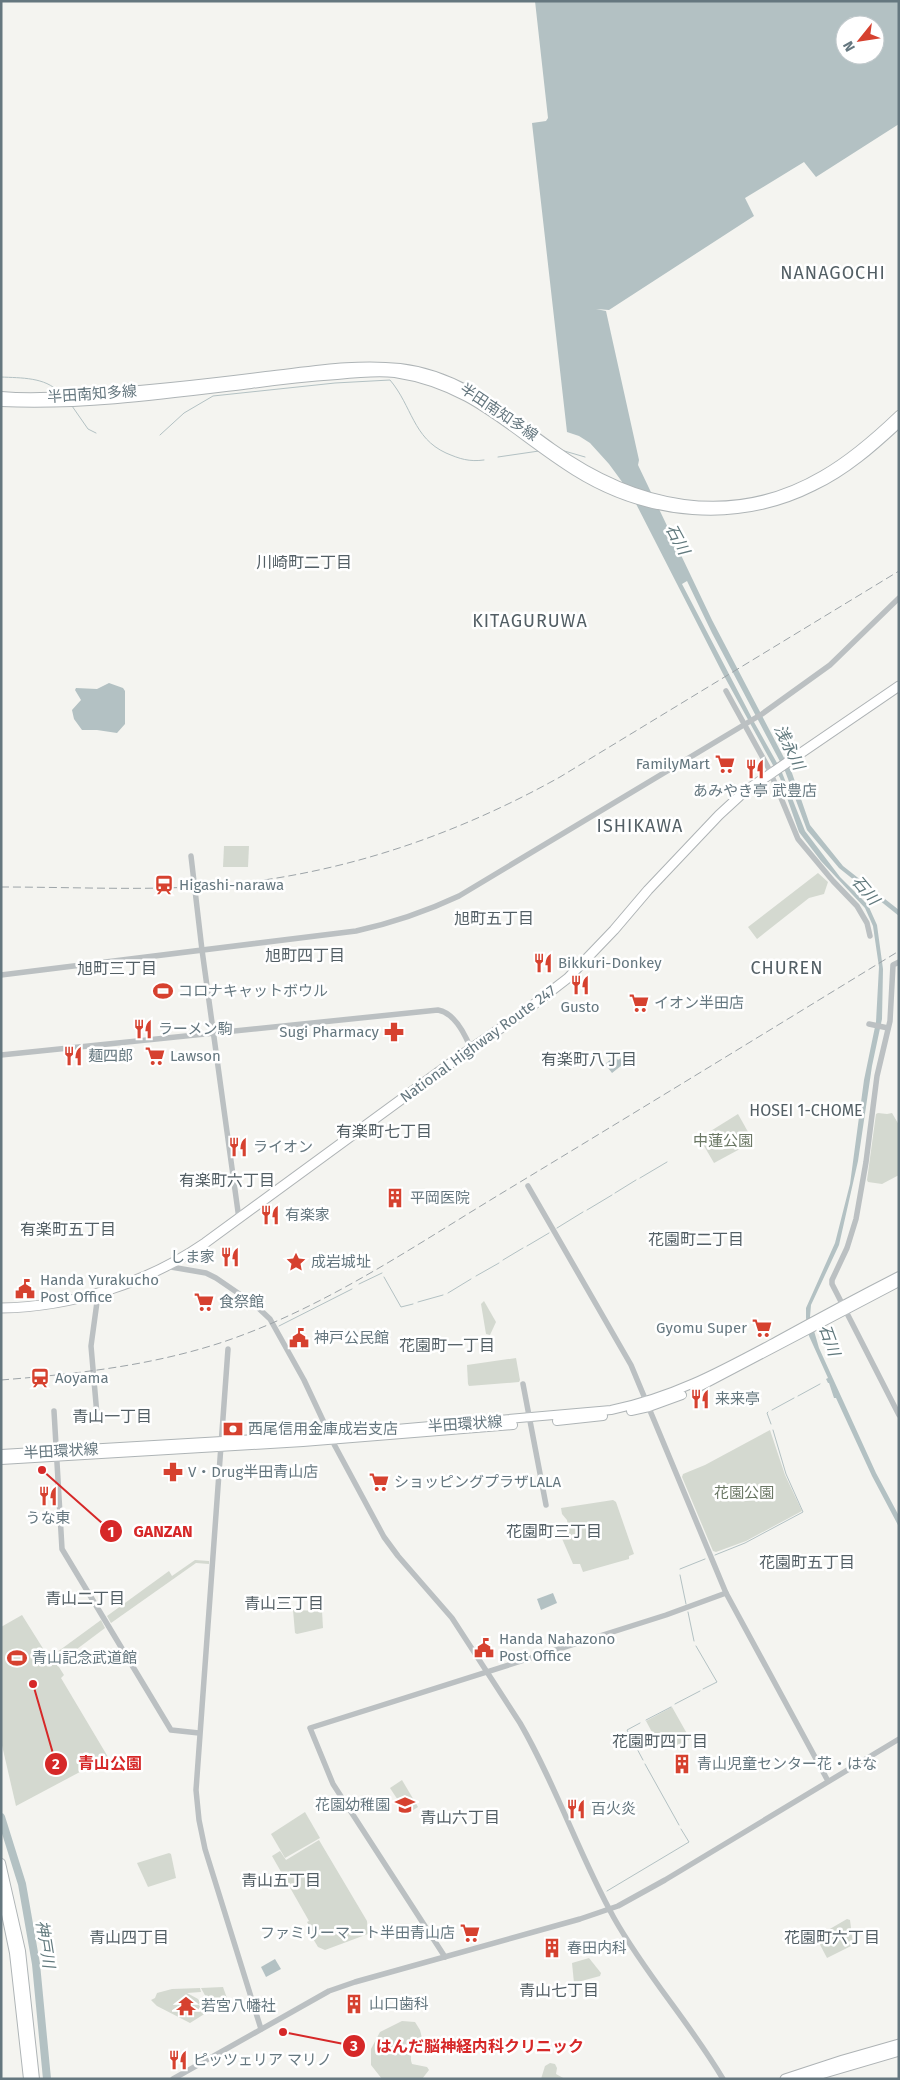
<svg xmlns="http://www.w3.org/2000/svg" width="900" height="2080" font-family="'Fira Sans','Noto Sans JP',sans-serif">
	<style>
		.green { fill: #d4d9d0 }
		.water { fill: #b3c1c3; fill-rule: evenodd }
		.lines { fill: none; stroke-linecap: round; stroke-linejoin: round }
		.stream { stroke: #b3c1c3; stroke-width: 1 }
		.river { stroke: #b3c1c3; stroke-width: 8 }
		.major-casing { stroke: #aeb4b6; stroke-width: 10 }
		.highway-casing { stroke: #aeb3b5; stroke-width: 11 }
		.minor { stroke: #bbc0c2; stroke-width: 5.5 }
		.major { stroke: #fff; stroke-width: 8 }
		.highway { stroke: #fff; stroke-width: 9 }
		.rail { stroke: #9da4a8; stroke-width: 1; stroke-dasharray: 8 4; stroke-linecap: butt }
		.labels { text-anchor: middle; stroke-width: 5; stroke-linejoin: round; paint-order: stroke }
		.street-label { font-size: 15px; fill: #65777f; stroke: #fff }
		.poi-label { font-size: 15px; fill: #65777f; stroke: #fff; text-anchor: start }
		.park-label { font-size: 15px; fill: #6a7764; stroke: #fff }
		.water-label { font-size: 16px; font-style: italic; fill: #61797d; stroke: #fff }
		.neighbourhood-label { font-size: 16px; fill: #535f65; stroke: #fff }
		.quarter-label { font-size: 18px; letter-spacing: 1px; fill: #535f65; stroke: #fff }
		.leader { fill: none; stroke: #d62828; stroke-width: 2 }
		.callout-dot { fill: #d62828; stroke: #fff; stroke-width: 2 }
		.mark-label { font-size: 15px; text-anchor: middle; font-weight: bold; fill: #fff }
		.callout-label { font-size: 16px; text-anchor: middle; font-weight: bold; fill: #d62828; stroke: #fff; stroke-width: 5; stroke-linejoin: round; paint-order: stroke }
	</style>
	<rect width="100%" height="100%" fill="#f4f4f0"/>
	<g class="green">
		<path d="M224 846H249L248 867H223Z"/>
		<path d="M818 873 828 882 824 894 809 898 757 939 748 927Z"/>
		<path d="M878 1113 887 1114 892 1113 899 1125V1175L882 1184 868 1182 867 1180 876 1114Z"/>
		<path d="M738 1114 752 1139 751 1143 714 1163 700 1139 701 1137Z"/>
		<path d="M484 1301 496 1322 490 1335 486 1334 481 1304Z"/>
		<path d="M516 1358 520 1380 519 1382 469 1386 468 1384 467 1365Z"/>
		<path d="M770 1430 785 1475 802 1511 746 1541 716 1552 713 1551 682 1477 683 1474 705 1465Z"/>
		<path d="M613 1500 616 1502 634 1554 629 1556V1559L583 1572 580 1564H573L560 1534 568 1526 567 1520 562 1514 561 1508Z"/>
		<path d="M195 1560 209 1561V1564L196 1563 111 1623 107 1616 169 1571 172 1576Z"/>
		<path d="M293 1610 322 1611 323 1628 297 1634 295 1633Z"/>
		<path d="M22 1615 49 1658 101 1620 105 1628 57 1664 64 1675 61 1678 108 1757 16 1806 1 1741V1627Z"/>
		<path d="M672 1707 690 1739 666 1750 661 1749 646 1721Z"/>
		<path d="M402 1780 418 1807 407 1814 390 1788Z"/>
		<path d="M305 1812 320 1838 285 1858 271 1834Z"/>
		<path d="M319 1840 367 1921 368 1934 325 1950 318 1947 312 1937 315 1935 307 1922 309 1921 272 1856 280 1851 286 1860Z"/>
		<path d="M169 1853 171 1854 176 1878 148 1887 137 1863Z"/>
		<path d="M847 1919 850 1920 853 1945 827 1958 816 1937Z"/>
		<path d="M589 1958 601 1973 600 1976 574 1983 572 1963Z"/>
		<path d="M223 1987 228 2001 213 2010 201 1988Z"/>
		<path d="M200 1988 201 1992 187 1993 198 1999 206 2013 190 2023 157 2006 151 2000 155 1998 157 1993 172 1989Z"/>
		<path d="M402 2021 415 2022 420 2030 423 2042C415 2047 408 2054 412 2064L427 2067 429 2070 422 2079H382L371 2065V2049L380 2032Z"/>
		<path d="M550 2063 555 2064 557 2068 556 2074 565 2079H541L545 2066Z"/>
	</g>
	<g class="water">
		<path d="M535 1H899V124L816 177 804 162 745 198 754 216 609 310 596 309 606 311 639 460 638 465 712 620 792 773 810 825 843 866 899 910V916L839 868 807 830 785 771 712 633 687 581 682 584 754 722 781 770 805 831 840 877 868 905 877 925 883 969 882 1019 872 1066 858 1161 839 1245 811 1305 810 1317 819 1348 876 1473 899 1516V1527L872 1476 836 1398H834L829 1383H828L826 1379 828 1378 809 1336 806 1318V1308L835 1243 850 1184 864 1080 876 1022 879 967 873 926 865 908 821 861 799 832 780 778 723 674 631 494 609 464 590 443 579 436 567 432 532 123 546 121 548 118ZM845 25H875V55H845Z"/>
		<path d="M109 683 123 688 125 691V724L117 733 97 730H82L74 719 72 710 81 700 75 690 76 688 97 689Z"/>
		<path d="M615 1056 618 1060 624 1056 627 1061 612 1073 605 1064Z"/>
		<path d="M553 1593 557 1603 541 1610 537 1599Z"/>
		<path d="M275 1959 281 1969 266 1977 261 1967Z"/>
	</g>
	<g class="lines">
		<g class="stream">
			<path d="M1 377C21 378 45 377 59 392"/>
			<path d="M72 406 88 429 96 433"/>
			<path d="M160 435 184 413 213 396 335 383 390 380C412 406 413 438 446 453 460 459 469 462 484 460"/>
			<path d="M561 450 585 457"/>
			<path d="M498 457 539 451"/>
			<path d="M640 1178 667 1162"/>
			<path d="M615 1193 636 1180"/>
			<path d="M587 1210 612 1195"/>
			<path d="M557 1228 583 1212"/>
			<path d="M527 1246 549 1233"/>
			<path d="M503 1260 523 1248"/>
			<path d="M476 1276 499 1263"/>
			<path d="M384 1277 401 1307 413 1304"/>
			<path d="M359 1284 382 1273"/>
			<path d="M448 1293 471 1279"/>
			<path d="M418 1302 443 1295"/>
			<path d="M279 1326 352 1289"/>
			<path d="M798 1396 820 1384"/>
			<path d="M772 1410 794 1398"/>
			<path d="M768 1412 767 1413 771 1424"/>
			<path d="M715 1555 745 1543 803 1512 786 1474 773 1430"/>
			<path d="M680 1569 705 1559"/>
			<path d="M680 1575 686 1604"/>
			<path d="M688 1612 694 1641"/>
			<path d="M696 1646 717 1682 703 1689"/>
			<path d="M675 1704 700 1691"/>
			<path d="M646 1720 671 1707"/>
			<path d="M640 1723 627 1730 643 1760"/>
			<path d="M645 1764 679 1825"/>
			<path d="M607 1891 689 1842 681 1829"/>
		</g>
		<path class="river" d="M1 1817 22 1884 36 1964 47 2079"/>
		<defs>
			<g id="major">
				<path d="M1 396C35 399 68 396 102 393 157 389 211 383 266 376 311 371 355 363 400 368 461 375 504 414 552 448 634 507 731 529 823 475 851 459 876 437 899 415"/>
				<path d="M1 402C84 406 169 394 251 384 280 380 308 377 337 375 356 373 376 371 395 373 474 385 511 431 575 471 647 516 737 525 814 486 846 471 873 447 899 423"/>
				<path d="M697 1388 899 1282"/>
				<path d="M631 1411 649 1407 682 1395"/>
				<path d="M557 1421 603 1416"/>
				<path d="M1 1454 339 1434 611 1410C674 1397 721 1371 777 1341 817 1319 858 1297 899 1276"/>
				<path d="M1 1460 303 1442 513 1425"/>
				<path d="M1 1863 21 1951 35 2079"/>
				<path d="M1 1890 14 1953 28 2079"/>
			</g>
			<g id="highway">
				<path d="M1 1308C72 1307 147 1283 205 1243L466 1052 520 1015 568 978 614 930 648 890 719 815 744 792 899 686"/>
				<path d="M785 2079 843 2060 899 2044"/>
				<path d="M804 2079 899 2051"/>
			</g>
		</defs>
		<use href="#major" class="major-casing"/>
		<use href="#highway" class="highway-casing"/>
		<g class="minor">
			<path d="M726 691 769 769 798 839 833 881 857 906 867 923 870 936"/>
			<path d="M191 856 202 950 239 1219"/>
			<path d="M899 962 893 965 890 1021 877 1076 866 1162 856 1219 847 1248 832 1280V1284L899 1415"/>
			<path d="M1 975 356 931C392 923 425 912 459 896L762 714 830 665 899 598"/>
			<path d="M869 1024 888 1028"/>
			<path d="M1 1055 438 1010C455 1013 465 1034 471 1049"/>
			<path d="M528 1186 631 1365 726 1593 828 1781"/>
			<path d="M165 1266 206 1273 216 1278 254 1304 270 1319 304 1380 335 1446 384 1537 398 1556 452 1618 520 1723C556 1785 579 1855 614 1918 646 1975 690 2023 723 2079"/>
			<path d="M96 1293 97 1302 91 1346 97 1415"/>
			<path d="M228 1349 196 1790 199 1820 205 1849 261 2029"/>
			<path d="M523 1384 546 1505"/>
			<path d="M54 1411 62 1549 171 1730 199 1733"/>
			<path d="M445 1957 333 1784 310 1728 666 1615 726 1593"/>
			<path d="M173 2079 329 1991 355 1982 580 1919 618 1906 665 1880 899 1739"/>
		</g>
		<use href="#major" class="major"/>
		<use href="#highway" class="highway"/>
		<g class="rail">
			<path d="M1 887C65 887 130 890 194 887 324 880 447 840 560 777L899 571"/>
			<path d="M1 1380C76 1374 149 1366 220 1343 320 1310 408 1250 497 1196 631 1115 765 1033 899 951"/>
		</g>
	</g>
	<defs>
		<symbol id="supermarket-bare" viewBox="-9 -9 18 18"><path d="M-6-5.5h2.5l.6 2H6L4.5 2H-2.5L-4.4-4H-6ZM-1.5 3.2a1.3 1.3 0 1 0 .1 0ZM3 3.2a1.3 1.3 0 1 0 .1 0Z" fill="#d6412f" stroke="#fff" stroke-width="2.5" paint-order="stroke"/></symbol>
		<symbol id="restaurant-bare" viewBox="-9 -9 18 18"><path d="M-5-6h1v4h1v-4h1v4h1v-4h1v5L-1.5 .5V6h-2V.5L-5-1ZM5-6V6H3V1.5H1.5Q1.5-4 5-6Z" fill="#d6412f" stroke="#fff" stroke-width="2.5" paint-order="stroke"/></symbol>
		<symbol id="station-bare" viewBox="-9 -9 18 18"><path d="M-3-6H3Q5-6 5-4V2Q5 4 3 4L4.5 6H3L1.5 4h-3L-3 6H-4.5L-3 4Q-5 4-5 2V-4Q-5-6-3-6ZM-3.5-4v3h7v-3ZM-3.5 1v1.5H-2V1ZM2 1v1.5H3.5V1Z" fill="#d6412f" stroke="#fff" stroke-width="2.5" paint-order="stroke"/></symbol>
		<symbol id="stadium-bare" viewBox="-9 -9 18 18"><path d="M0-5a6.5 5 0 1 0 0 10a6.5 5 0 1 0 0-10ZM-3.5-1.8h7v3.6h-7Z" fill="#d6412f" stroke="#fff" stroke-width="2.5" paint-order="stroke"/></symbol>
		<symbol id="pharmacy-bare" viewBox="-9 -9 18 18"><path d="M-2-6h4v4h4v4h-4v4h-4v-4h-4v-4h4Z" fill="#d6412f" stroke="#fff" stroke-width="2.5" paint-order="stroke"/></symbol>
		<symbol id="building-bare" viewBox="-9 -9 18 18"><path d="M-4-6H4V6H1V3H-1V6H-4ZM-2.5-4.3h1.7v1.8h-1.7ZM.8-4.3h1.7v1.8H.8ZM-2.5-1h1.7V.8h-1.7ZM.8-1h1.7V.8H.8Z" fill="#d6412f" stroke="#fff" stroke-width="2.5" paint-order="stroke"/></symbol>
		<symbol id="sight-bare" viewBox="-9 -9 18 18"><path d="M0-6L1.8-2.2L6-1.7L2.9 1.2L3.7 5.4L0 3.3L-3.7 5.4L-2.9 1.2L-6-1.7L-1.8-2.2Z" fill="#d6412f" stroke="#fff" stroke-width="2.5" paint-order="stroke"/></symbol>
		<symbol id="civic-bare" viewBox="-9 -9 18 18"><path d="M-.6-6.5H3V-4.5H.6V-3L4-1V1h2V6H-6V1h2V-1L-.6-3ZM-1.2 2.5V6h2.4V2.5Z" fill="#d6412f" stroke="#fff" stroke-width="2.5" paint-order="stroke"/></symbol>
		<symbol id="bank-bare" viewBox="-9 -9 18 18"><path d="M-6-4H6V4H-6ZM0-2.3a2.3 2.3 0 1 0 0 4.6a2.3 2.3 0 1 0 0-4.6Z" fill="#d6412f" stroke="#fff" stroke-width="2.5" paint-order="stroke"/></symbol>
		<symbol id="school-bare" viewBox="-9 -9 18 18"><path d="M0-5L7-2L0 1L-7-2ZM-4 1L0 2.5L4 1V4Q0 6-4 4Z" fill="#d6412f" stroke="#fff" stroke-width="2.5" paint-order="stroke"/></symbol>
		<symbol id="temple-bare" viewBox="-9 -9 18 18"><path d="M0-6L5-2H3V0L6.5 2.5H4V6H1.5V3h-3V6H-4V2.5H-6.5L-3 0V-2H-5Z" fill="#d6412f" stroke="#fff" stroke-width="2.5" paint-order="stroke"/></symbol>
	</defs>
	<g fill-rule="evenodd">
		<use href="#supermarket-bare" x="711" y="750" width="28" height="28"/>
		<use href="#restaurant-bare" x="741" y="755" width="28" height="28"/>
		<use href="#station-bare" x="150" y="871" width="28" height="28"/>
		<use href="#restaurant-bare" x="529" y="949" width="28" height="28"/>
		<use href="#restaurant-bare" x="566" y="971" width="28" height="28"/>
		<use href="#stadium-bare" x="149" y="977" width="28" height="28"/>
		<use href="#supermarket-bare" x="625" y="989" width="28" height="28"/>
		<use href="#restaurant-bare" x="129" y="1015" width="28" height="28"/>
		<use href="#pharmacy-bare" x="380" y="1018" width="28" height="28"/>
		<use href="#restaurant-bare" x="59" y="1042" width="28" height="28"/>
		<use href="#supermarket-bare" x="141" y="1042" width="28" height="28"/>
		<use href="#restaurant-bare" x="224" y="1133" width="28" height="28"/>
		<use href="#building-bare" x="381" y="1184" width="28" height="28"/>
		<use href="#restaurant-bare" x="256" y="1201" width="28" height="28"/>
		<use href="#restaurant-bare" x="216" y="1243" width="28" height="28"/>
		<use href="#sight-bare" x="282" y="1248" width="28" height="28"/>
		<use href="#civic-bare" x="11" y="1275" width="28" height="28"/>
		<use href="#supermarket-bare" x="190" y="1288" width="28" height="28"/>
		<use href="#supermarket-bare" x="748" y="1314" width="28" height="28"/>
		<use href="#civic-bare" x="285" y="1324" width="28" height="28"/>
		<use href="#station-bare" x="26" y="1364" width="28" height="28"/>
		<use href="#restaurant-bare" x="686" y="1385" width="28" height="28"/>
		<use href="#bank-bare" x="219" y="1415" width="28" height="28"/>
		<use href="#pharmacy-bare" x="159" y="1458" width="28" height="28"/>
		<use href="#supermarket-bare" x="365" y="1468" width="28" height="28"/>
		<use href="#restaurant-bare" x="34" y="1482" width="28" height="28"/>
		<use href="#civic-bare" x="470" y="1634" width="28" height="28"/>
		<use href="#stadium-bare" x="3" y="1644" width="28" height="28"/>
		<use href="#building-bare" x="668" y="1750" width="28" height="28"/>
		<use href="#school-bare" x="391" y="1791" width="28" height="28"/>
		<use href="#restaurant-bare" x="562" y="1795" width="28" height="28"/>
		<use href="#supermarket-bare" x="456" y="1919" width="28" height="28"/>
		<use href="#building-bare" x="538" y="1934" width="28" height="28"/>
		<use href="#building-bare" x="340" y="1990" width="28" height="28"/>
		<use href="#temple-bare" x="172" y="1992" width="28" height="28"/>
		<use href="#restaurant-bare" x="164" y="2046" width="28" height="28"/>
	</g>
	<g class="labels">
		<g class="street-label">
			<text transform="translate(92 394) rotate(-4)" y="5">半田南知多線</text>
			<text transform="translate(499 412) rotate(34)" y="5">半田南知多線</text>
			<text transform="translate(478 1044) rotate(-36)" y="5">National Highway Route 247</text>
			<text transform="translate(465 1424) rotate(-4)" y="5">半田環状線</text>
			<text transform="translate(61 1451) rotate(-3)" y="5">半田環状線</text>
		</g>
		<g class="poi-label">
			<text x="710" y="769" text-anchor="end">FamilyMart</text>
			<text x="755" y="796" text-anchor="middle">あみやき亭 武豊店</text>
			<text x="179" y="890">Higashi-narawa</text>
			<text x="558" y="968">Bikkuri-Donkey</text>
			<text x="178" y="996">コロナキャットボウル</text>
			<text x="654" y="1008">イオン半田店</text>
			<text x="580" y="1012" text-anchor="middle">Gusto</text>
			<text x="158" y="1034">ラーメン駒</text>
			<text x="379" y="1037" text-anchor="end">Sugi Pharmacy</text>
			<text x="88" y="1061">麺四郎</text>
			<text x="170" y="1061">Lawson</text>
			<text x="253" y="1152">ライオン</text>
			<text x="410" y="1203">平岡医院</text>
			<text x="285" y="1220">有楽家</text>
			<text x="215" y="1262" text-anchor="end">しま家</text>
			<text x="311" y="1267">成岩城址</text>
			<text x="40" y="1285">Handa Yurakucho<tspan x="40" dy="17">Post Office</tspan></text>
			<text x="219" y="1307">食祭館</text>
			<text x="747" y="1333" text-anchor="end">Gyomu Super</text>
			<text x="314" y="1343">神戸公民館</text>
			<text x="55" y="1383">Aoyama</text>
			<text x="715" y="1404">来来亭</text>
			<text x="248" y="1434">西尾信用金庫成岩支店</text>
			<text x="188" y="1477">V・Drug半田青山店</text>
			<text x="394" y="1487">ショッピングプラザLALA</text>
			<text x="48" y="1523" text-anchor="middle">うな東</text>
			<text x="499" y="1644">Handa Nahazono<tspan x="499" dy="17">Post Office</tspan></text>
			<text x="32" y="1663">青山記念武道館</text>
			<text x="697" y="1769">青山児童センター花・はな</text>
			<text x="390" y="1810" text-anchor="end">花園幼稚園</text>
			<text x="591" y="1814">百火炎</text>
			<text x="455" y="1938" text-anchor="end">ファミリーマート半田青山店</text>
			<text x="567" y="1953">春田内科</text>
			<text x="369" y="2009">山口歯科</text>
			<text x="201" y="2011">若宮八幡社</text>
			<text x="193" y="2065">ピッツェリア マリノ</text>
		</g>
		<g class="park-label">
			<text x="723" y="1146">中蓮公園</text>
			<text x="744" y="1498">花園公園</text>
		</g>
		<g class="water-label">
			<text transform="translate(678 539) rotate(62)" y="6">石川</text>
			<text transform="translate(790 747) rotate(64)" y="6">浅永川</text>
			<text transform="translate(866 890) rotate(50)" y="6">石川</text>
			<text transform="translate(830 1340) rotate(70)" y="6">石川</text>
			<text transform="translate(46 1944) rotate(81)" y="6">神戸川</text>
		</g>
		<g class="neighbourhood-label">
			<text x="304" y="568">川崎町二丁目</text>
			<text x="494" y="924">旭町五丁目</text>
			<text x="305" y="961">旭町四丁目</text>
			<text x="117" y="974">旭町三丁目</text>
			<text x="589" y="1065">有楽町八丁目</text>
			<text x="806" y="1116">HOSEI 1-CHOME</text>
			<text x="384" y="1137">有楽町七丁目</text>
			<text x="227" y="1186">有楽町六丁目</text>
			<text x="68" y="1235">有楽町五丁目</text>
			<text x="696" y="1245">花園町二丁目</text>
			<text x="447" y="1351">花園町一丁目</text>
			<text x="112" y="1422">青山一丁目</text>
			<text x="554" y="1537">花園町三丁目</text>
			<text x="807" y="1568">花園町五丁目</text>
			<text x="85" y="1604">青山二丁目</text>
			<text x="284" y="1609">青山三丁目</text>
			<text x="660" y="1747">花園町四丁目</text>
			<text x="460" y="1823">青山六丁目</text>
			<text x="281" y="1886">青山五丁目</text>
			<text x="129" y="1943">青山四丁目</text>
			<text x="832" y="1943">花園町六丁目</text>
			<text x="559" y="1996">青山七丁目</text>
		</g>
		<g class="quarter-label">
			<text x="833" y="279">NANAGOCHI</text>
			<text x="530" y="627">KITAGURUWA</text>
			<text x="640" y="832">ISHIKAWA</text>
			<text x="787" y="974">CHUREN</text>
		</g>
	</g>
	<path class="leader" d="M42 1470L111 1531M33 1684L56 1764M283 2032L354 2046"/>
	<g class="callout-dot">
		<circle cx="42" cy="1470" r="5"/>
		<circle cx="33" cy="1684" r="5"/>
		<circle cx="283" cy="2032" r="5"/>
		<circle cx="111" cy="1531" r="12"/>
		<circle cx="56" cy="1764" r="12"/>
		<circle cx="354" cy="2046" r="12"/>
	</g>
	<g class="mark-label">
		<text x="111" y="1537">1</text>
		<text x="56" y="1769">2</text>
		<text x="354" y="2051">3</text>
	</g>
	<g class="callout-label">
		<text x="163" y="1537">GANZAN</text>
		<text x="110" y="1769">青山公園</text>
		<text x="480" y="2052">はんだ脳神経内科クリニック</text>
	</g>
	<rect width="900" height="2080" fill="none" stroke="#65777f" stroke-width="5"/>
	<g transform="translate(860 40) rotate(240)"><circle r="24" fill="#ffffff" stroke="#c1c9cc"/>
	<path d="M0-4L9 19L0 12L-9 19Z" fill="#d6412f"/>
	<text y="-8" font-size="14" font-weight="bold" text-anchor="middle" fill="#65777f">N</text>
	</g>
</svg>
